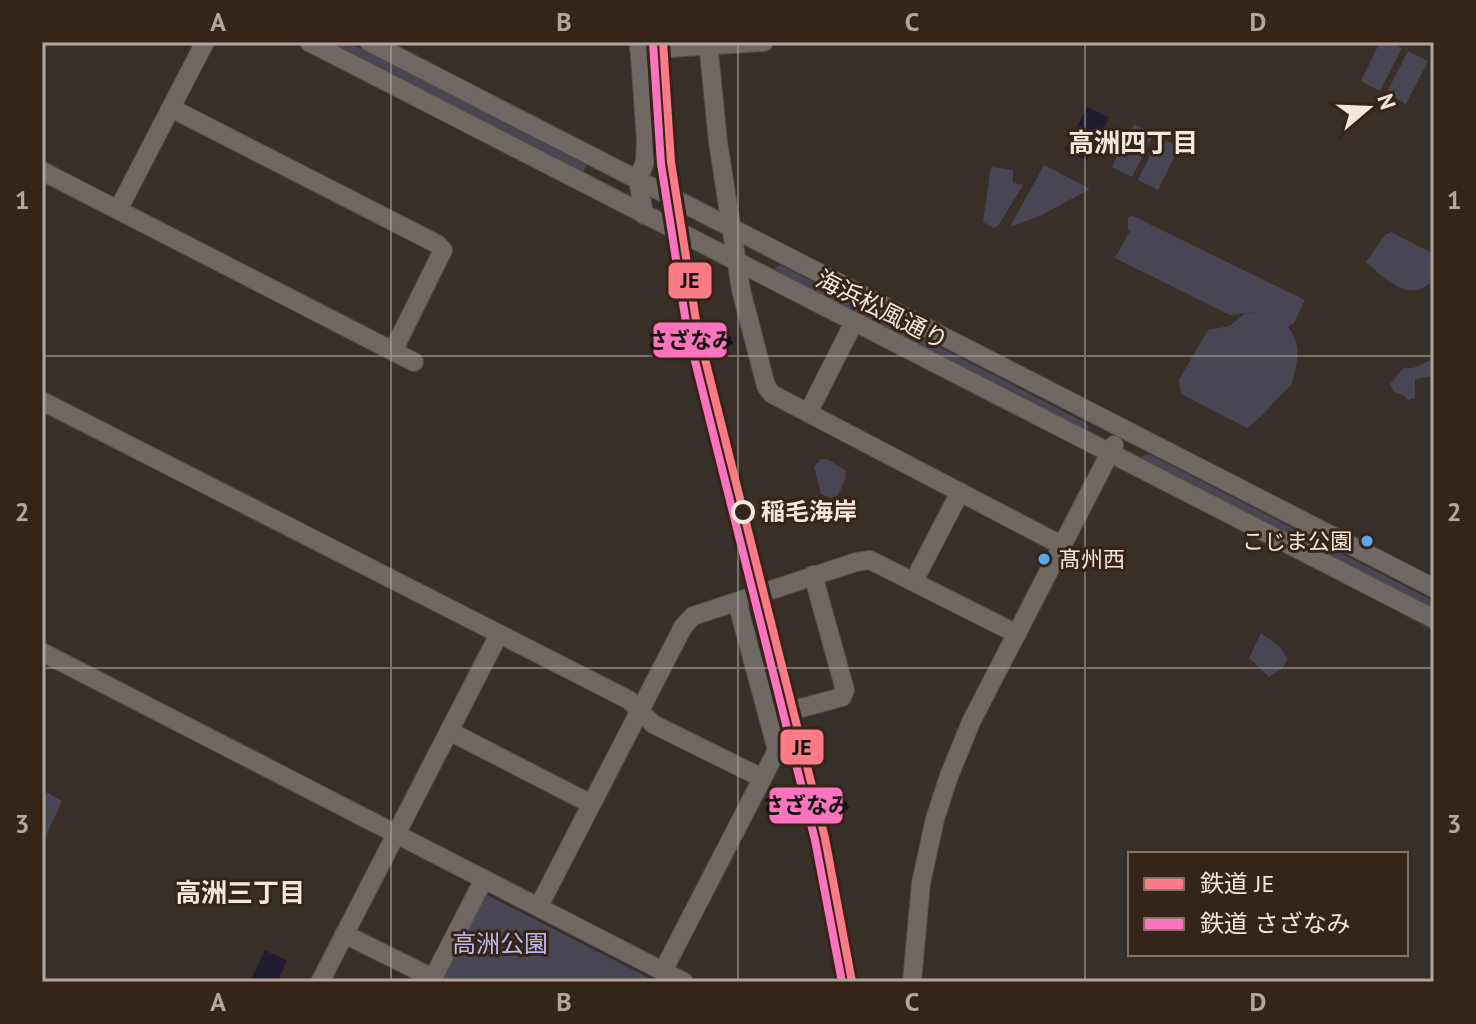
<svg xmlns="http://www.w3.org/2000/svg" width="1476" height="1024" font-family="'PT Sans','Noto Sans JP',sans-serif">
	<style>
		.green { fill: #484653 }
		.water { fill: #1f1c30 }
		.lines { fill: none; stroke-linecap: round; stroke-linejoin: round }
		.minor-casing { stroke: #564d48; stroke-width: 20 }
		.minor { stroke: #706863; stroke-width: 18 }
		.rail-1-casing { stroke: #362419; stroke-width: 14 }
		.rail-2-casing { stroke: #362419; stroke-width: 14 }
		.rail-1 { stroke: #fc7b84; stroke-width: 8 }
		.rail-2 { stroke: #fc73be; stroke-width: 8 }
		.grid { fill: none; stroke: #b2a79f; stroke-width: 2; stroke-opacity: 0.55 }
		.stop-dot { fill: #362419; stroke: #f3e7df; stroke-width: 4 }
		.bus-dot { fill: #5aa8eb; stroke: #362419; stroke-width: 3 }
		.labels { text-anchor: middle; stroke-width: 6; stroke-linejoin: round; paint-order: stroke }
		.bus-label { font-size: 22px; fill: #f3e7df; stroke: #362419; text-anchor: end }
		.street-label { font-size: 24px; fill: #f3e7df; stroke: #362419 }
		.stop-label { font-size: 24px; font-weight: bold; fill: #f3e7df; stroke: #362419; text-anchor: start }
		.park-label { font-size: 24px; fill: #bdbcef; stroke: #362419 }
		.neighbourhood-label { font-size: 26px; font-weight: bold; fill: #f3e7df; stroke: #362419 }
		.line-badge { stroke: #362419; stroke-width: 3 }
		.pale-badge-label { font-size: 22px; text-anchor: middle; font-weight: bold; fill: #111 }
		.neatline { fill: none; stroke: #b2a79f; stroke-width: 3 }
		.grid-label { font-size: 26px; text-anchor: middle; font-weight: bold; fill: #b2a79f }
	</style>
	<rect width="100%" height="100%" fill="#392f29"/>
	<g class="green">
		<path d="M330 42H348L587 165 583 172Z"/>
		<path d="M1380 42H1390L1402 48 1380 91 1361 81Z"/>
		<path d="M1408 51 1428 61 1406 104 1386 94Z"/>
		<path d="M1134 124 1154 134 1132 177 1112 167Z"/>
		<path d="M1159 137 1179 147 1158 190 1138 180Z"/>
		<path d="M1044 165 1090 189 1040 216 1010 227Z"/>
		<path d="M991 167 1013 170V183L1023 185 998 226 993 228 983 222Z"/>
		<path d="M1133 216 1305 300 1294 323 1288 327C1303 345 1297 365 1291 386 1274 399 1265 416 1247 428L1181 394 1179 380 1208 330 1230 326 1244 314 1255 312 1230 315 1115 258 1130 231 1128 230V217Z"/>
		<path d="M1391 232 1434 254V279C1410 306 1386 279 1366 262L1385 235Z"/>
		<path d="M781 265 1086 423 1089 428 1084 430 776 272 775 268Z"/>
		<path d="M1429 361 1434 363V376L1415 379V398L1408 400 1403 395 1394 392 1390 384 1404 368H1413Z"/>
		<path d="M1149 454 1434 601V610L1145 461 1142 458 1144 455Z"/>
		<path d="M821 459H827L845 470 846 478 838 495 831 498 821 494 814 467Z"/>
		<path d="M1261 633 1281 648 1287 659 1283 668 1269 677 1249 658Z"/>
		<path d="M42 790 62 801 42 844Z"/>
		<path d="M487 895 657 982H437L481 897Z"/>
	</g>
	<g class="water">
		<path d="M1087 107 1109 118 1087 161 1065 150Z"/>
		<path d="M265 950 287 961 277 982H250Z"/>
	</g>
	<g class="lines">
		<defs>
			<g id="minor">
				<path d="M309 42 1434 619"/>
				<path d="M369 42 1434 588"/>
				<path d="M639 42 646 140 645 162 638 179 644 215"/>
				<path d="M708 42 718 142 741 290 766 386 772 394 1063 546"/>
				<path d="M639 50 764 42"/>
				<path d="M171 108 437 244 443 250 393 351"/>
				<path d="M42 171 414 362"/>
				<path d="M118 210 205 42"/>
				<path d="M42 401 629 700 653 724 762 778"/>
				<path d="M808 413 854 322"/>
				<path d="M914 581 960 492"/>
				<path d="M42 652 684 982"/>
				<path d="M768 717 842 697 845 690 813 575"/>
				<path d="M449 731 591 804"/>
				<path d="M539 906 683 627 693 616 856 562 870 560 1017 634"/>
				<path d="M344 934 433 978 484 879"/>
				<path d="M663 971 777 750 737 602"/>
				<path d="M320 982 499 634"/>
				<path d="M912 982 921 883 935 819 949 776 971 722 1114 445"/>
			</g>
		</defs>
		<use href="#minor" class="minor-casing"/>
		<use href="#minor" class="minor"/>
		<defs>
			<path id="rail-1" d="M663 42 671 162 697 327 825 838 852 982"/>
			<path id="rail-2" d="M653 43 661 164 687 329 815 840 842 982"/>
		</defs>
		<use href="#rail-1" class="rail-1-casing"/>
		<use href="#rail-2" class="rail-2-casing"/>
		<use href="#rail-1" class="rail-1"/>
		<use href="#rail-2" class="rail-2"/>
	</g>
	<path class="grid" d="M391 42V982M738 42V982M1085 42V982M42 356H1434M42 668H1434"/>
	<circle class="stop-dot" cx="743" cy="512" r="10"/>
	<g class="bus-dot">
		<circle cx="1367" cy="541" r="7"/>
		<circle cx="1044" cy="559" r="7"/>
	</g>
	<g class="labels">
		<g class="bus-label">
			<text x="1352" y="549">こじま公園</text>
			<text x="1059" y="567" text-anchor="start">髙州西</text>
		</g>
		<g class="street-label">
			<text transform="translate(882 310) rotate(27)" y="8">海浜松風通り</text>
		</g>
		<g class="stop-label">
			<text x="761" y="520">稲毛海岸</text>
		</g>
		<g class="park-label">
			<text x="500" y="952">高洲公園</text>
		</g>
		<g class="neighbourhood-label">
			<text x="1133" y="152">高洲四丁目</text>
			<text x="240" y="902">高洲三丁目</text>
		</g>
	</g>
	<g class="line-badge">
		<rect x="667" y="261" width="46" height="39" rx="8" fill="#fc7b84"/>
		<rect x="652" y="321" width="76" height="38" rx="8" fill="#fc73be"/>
		<rect x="779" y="728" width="46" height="38" rx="8" fill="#fc7b84"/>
		<rect x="768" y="786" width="76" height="39" rx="8" fill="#fc73be"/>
	</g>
	<g class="pale-badge-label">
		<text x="690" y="288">JE</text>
		<text x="690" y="348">さざなみ</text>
		<text x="802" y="755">JE</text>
		<text x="806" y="813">さざなみ</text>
	</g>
	<rect width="1476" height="1024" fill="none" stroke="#362419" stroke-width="88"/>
	<rect x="1128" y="852" width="280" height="104" fill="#362419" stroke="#827268" stroke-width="2"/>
	<rect x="1144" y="878" width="40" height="12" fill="#fc7b84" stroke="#827268" stroke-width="2"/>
	<text x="1200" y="892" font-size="24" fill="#f3e7df">鉄道 JE</text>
	<rect x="1144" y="918" width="40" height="12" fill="#fc73be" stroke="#827268" stroke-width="2"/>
	<text x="1200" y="932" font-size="24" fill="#f3e7df">鉄道 さざなみ</text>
	<g transform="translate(1368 108) rotate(71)" stroke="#362419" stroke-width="6" paint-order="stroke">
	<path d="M0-6L14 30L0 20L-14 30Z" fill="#f3e7df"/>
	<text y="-12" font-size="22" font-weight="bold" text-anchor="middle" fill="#f3e7df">N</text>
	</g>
	<rect x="44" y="44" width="1388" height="936" class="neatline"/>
	<g class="grid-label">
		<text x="218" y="31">A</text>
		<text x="564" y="31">B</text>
		<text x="912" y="31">C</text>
		<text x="1258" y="31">D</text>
		<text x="22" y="209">1</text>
		<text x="1454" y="209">1</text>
		<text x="22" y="521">2</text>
		<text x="1454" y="521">2</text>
		<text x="22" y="833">3</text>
		<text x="1454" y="833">3</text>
		<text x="218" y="1011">A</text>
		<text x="564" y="1011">B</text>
		<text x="912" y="1011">C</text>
		<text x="1258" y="1011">D</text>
	</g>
</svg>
